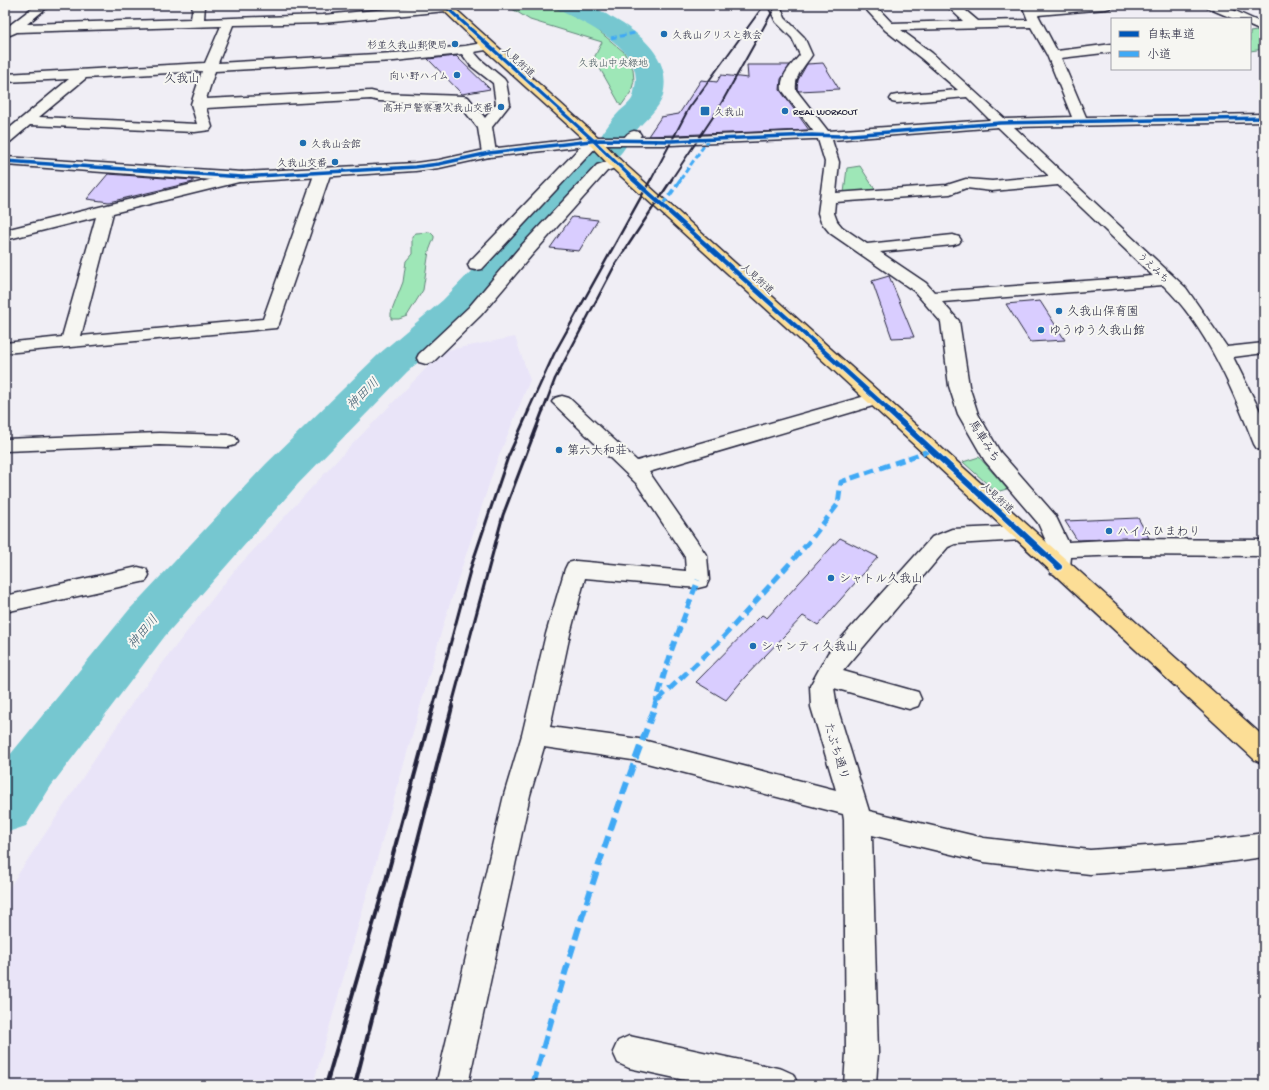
<svg xmlns="http://www.w3.org/2000/svg" width="1269" height="1090" font-family="'Gochi Hand','Klee One',sans-serif">
	<style>
		.built { fill: #e9e4f8 }
		.green { fill: #9ee7b7; stroke: #608479 }
		.lines { fill: none; stroke-linecap: round; stroke-linejoin: round }
		.river { fill: #76c7d0; fill-rule: evenodd }
		.building { fill: #d9cdff; stroke: #22223b }
		.street-casing { stroke: #22223b; stroke-width: 3 }
		.secondary-casing { stroke: #22223b; stroke-width: 3 }
		.primary-casing { stroke: #22223b; stroke-width: 3 }
		.street { fill: #f6f6f2; fill-rule: evenodd }
		.secondary { fill: #f6f6f2; fill-rule: evenodd }
		.primary { fill: #fcde96; fill-rule: evenodd }
		.rail-far3 { stroke: #22223b; stroke-width: 2 }
		.rail-far2 { stroke: #22223b; stroke-width: 2.5 }
		.rail-far1 { stroke: #22223b; stroke-width: 3 }
		.rail { stroke: #22223b; stroke-width: 4 }
		.quiet-far3 { stroke: #3fa9f5; stroke-width: 3; stroke-dasharray: 6 3; stroke-linecap: butt }
		.quiet-far2 { stroke: #3fa9f5; stroke-width: 4; stroke-dasharray: 8 4; stroke-linecap: butt }
		.quiet-far1 { stroke: #3fa9f5; stroke-width: 5; stroke-dasharray: 10 5; stroke-linecap: butt }
		.quiet { stroke: #3fa9f5; stroke-width: 6; stroke-dasharray: 13 6; stroke-linecap: butt }
		.cycleway-far2-casing { stroke: #f6f6f2; stroke-width: 5 }
		.cycleway-far1-casing { stroke: #f6f6f2; stroke-width: 6 }
		.cycleway-casing { stroke: #f6f6f2; stroke-width: 8 }
		.cycleway-far2 { stroke: #0057b8; stroke-width: 3.5 }
		.cycleway-far1 { stroke: #0057b8; stroke-width: 4.5 }
		.cycleway { stroke: #0057b8; stroke-width: 6 }
		.poi-dot { fill: #1f6fb2; stroke: #f6f6f2; stroke-width: 1.5 }
		.labels { text-anchor: middle; stroke-width: 4; stroke-linejoin: round; paint-order: stroke }
		.far-poi-label { font-size: 10px; fill: #22223b; stroke: #f6f6f2; text-anchor: start }
		.far-street-label { font-size: 10px; fill: #22223b; stroke: #f6f6f2 }
		.far-park-label { font-size: 10px; fill: #41535a; stroke: #f6f6f2 }
		.far-quarter-label { font-size: 12px; fill: #22223b; stroke: #f6f6f2 }
		.poi-label { font-size: 12px; fill: #22223b; stroke: #f6f6f2; text-anchor: start }
		.street-label { font-size: 12px; fill: #22223b; stroke: #f6f6f2 }
		.water-label { font-size: 13px; font-style: italic; fill: #3f5c6f; stroke: #f6f6f2 }
	</style>
	<rect width="100%" height="100%" fill="#f0eef5"/>
	<filter id="ink" filterUnits="userSpaceOnUse"><feTurbulence type="fractalNoise" baseFrequency=".025" numOctaves="2"/><feDisplacementMap in="SourceGraphic" scale="8" xChannelSelector="R" yChannelSelector="G"/><feConvolveMatrix kernelMatrix="1 2 1 2 8 2 1 2 1" color-interpolation-filters="sRGB"/></filter>
	<g filter="url(#ink)">
		<path class="built" d="M515 337 530 380 495 466 445 619 313 1085H5V894L137 696 234 571 342 455 443 351Z"/>
		<g class="green">
			<path d="M506 5H550L593 26 624 52 633 69 634 81 631 92 621 106 594 58 602 42 530 20Z"/>
			<path d="M1264 30V49L1250 51V32Z"/>
			<path d="M860 166 876 191 844 193 847 168Z"/>
			<path d="M430 232 434 236V238L429 251 423 290 407 316 399 319H391V313L403 282 406 261 412 254V236L416 233Z"/>
			<path d="M979 457 1007 489 996 492 963 462Z"/>
		</g>
		<g class="lines">
			<path class="river" d="M555 5C565 5 579 3 588 5 597 7 605 14 613 18 641 34 672 58 663 95 659 110 644 120 636 131 631 138 627 145 622 152L471 316 407 372 298 484 165 636 51 786 26 826 5 833V761L129 610 266 464 379 354 443 300 599 139C605 130 611 120 619 112 623 108 629 104 632 99 634 95 634 91 635 87 644 48 587 25 559 10Z"/>
		</g>
		<g class="building">
			<path d="M456 56 490 89 462 94 428 59Z"/>
			<path d="M823 63 839 89 799 91 797 89 798 80 807 64Z"/>
			<path d="M747 65H790L781 79 780 90 809 130 648 136 661 117 679 114 701 80 717 82 721 75 748 78Z"/>
			<path d="M108 174 193 180V182L109 202 87 199Z"/>
			<path d="M572 217 598 220 579 251 550 248Z"/>
			<path d="M889 276 914 337 892 338 872 281Z"/>
			<path d="M1040 301 1065 340 1030 342 1006 304Z"/>
			<path d="M1138 518 1149 538 1077 540 1065 521Z"/>
			<path d="M840 538 878 557 818 625 803 616 745 677 726 700 696 682 762 615 767 618Z"/>
		</g>
		<g class="lines">
			<defs>
				<g id="street">
					<path d="M36 5H50L27 24 191 19 193 5H205L204 19 323 15 430 5H451L452 7 450 10 446 11 323 23 233 25 218 63 394 53 465 46 488 42 492 43 494 46 492 49 474 52 481 60 504 79 506 82 510 104 492 127 496 153 494 156 489 157 484 156 482 153 478 128 459 104 379 101 371 99 206 108 212 127 210 130 195 132 30 125 10 142 5 143V132L69 79 5 82V74L205 63 221 26 17 32 10 35 6 34V28ZM462 54 471 66 493 83 496 104 485 118 468 97 463 96 379 93 371 91 206 99 215 71 394 61ZM202 71 191 104 197 124 39 117 86 78Z"/>
					<path d="M768 5H780L785 18 804 37 812 55C805 66 794 75 796 90L828 131 990 120 967 97 897 103 892 102 890 99 892 96 897 95 958 90 922 59 885 30 862 5H875L892 23 963 21 946 5H959L978 21 1028 20 1022 5H1034L1035 8 1067 5H1112L1110 8 1106 9 1038 15 1057 51 1112 44V52L1061 58 1086 117 1264 114V122L1014 127 1186 288 1227 347 1264 343V353L1233 357 1264 419V450L1257 449 1254 444C1233 390 1206 326 1163 285L942 302 959 321 969 386 978 414 1000 452 1055 515 1068 542 1124 539 1264 540V556L1124 555 1071 557 1070 567 1067 573 1059 575 1051 573 1048 567 1050 550 1038 523 985 461 958 414 949 386 941 322 914 291 830 233 821 222 818 213 825 162 817 136 782 90C780 75 791 66 800 55L792 38 776 22ZM1031 27 1047 55 1072 117 1005 119 932 53 901 30ZM998 127 1049 176 992 181 966 179 947 185 836 193 839 162 832 140ZM1058 185 1153 276 934 292 926 283 880 252 953 245 959 243 961 240 959 237 953 235 867 244 842 227 837 221 834 213 835 202 950 194 966 188 992 191Z"/>
					<path d="M1206 5H1222L1264 24V32L1250 26V19H1234L1208 8Z"/>
					<path d="M634 131 639 132 641 135C636 142 633 146 624 144L622 141C625 136 628 132 634 131Z"/>
					<path d="M594 137 599 138 601 141 599 144 482 269 476 270 470 269 468 265 470 261 589 138Z"/>
					<path d="M615 159 620 160 622 163 620 166 607 171 531 256 481 315 433 362 426 364 419 362 417 358 419 354 469 307 519 248 597 165Z"/>
					<path d="M323 167 328 169 331 172 279 324 276 328 5 353V343L62 337 96 217 5 240V230L242 172 247 174 250 177 247 180 113 213 81 336 263 319 315 172 318 169Z"/>
					<path d="M876 393 883 395 886 399 883 403 649 472 707 556 709 580 706 586 698 588 585 578 570 634 550 727 639 739 836 790 811 707 810 686 828 653 932 537 952 529 1022 526 1030 528 1033 533 1030 538 1022 540 955 544 948 547 843 671 918 692 921 699 918 706 909 709 834 688 837 707 869 811 984 838 1090 850 1190 843 1264 833V857L1190 867 1090 874 984 862 872 835 878 1053 876 1085H844L846 1053 844 820 843 814 639 761 544 747 530 795 468 1085H436L504 795 522 735 546 634 565 569 568 563 576 561 686 571 685 557 637 484 552 402 555 398 562 396 569 398 637 461Z"/>
					<path d="M159 433 228 435 235 437 238 441 235 445 228 447 159 445 5 451V439Z"/>
					<path d="M138 567 146 569 149 575 146 581 5 612V596Z"/>
					<path d="M629 1036 782 1069 793 1074 798 1085H708L629 1068 618 1063 613 1052 618 1041Z"/>
				</g>
				<path id="secondary" d="M812 131 829 133 831 136 829 139H812L671 145H594L489 157 439 168 415 171 242 182 5 165V157L242 172 415 163 439 160 489 149 594 137H671Z"/>
				<path id="primary" d="M438 5H451L599 138 620 160 1264 737V764L1255 760 830 367 610 166 589 144 484 49Z"/>
			</defs>
			<use href="#street" class="street-casing"/>
			<use href="#secondary" class="secondary-casing"/>
			<use href="#primary" class="primary-casing"/>
			<use href="#street" class="street"/>
			<use href="#secondary" class="secondary"/>
			<use href="#primary" class="primary"/>
			<g class="rail-far3">
				<path d="M651 180 689 108 764 5"/>
				<path d="M671 180 717 111 776 5"/>
			</g>
			<g class="rail-far2">
				<path d="M528 411 554 354 651 179"/>
				<path d="M543 411 555 379 615 265 672 179"/>
			</g>
			<g class="rail-far1">
				<path d="M433 708 471 567 508 457 529 410"/>
				<path d="M451 708 503 515 543 410"/>
			</g>
			<g class="rail">
				<path d="M326 1085 386 880 433 707"/>
				<path d="M355 1085 452 707"/>
			</g>
			<g class="quiet-far3">
				<path d="M611 38 635 33"/>
				<path d="M680 180 708 140"/>
			</g>
			<path class="quiet-far2" d="M662 206 681 179"/>
			<g class="quiet-far1">
				<path d="M658 700 718 643 809 542 838 504 841 482 931 450"/>
				<path d="M654 708 672 649 698 580"/>
			</g>
			<path class="quiet" d="M533 1085C568 958 607 831 655 707"/>
			<defs>
				<g id="cycleway-far2">
					<path d="M444 5 594 141 634 180"/>
					<path d="M5 161 242 177 415 167 439 164 489 153 599 140 671 141 812 135 839 136 1000 123 1264 118"/>
				</g>
				<path id="cycleway-far1" d="M633 179 890 411"/>
				<path id="cycleway" d="M888 410 1059 567"/>
			</defs>
			<use href="#cycleway-far2" class="cycleway-far2-casing"/>
			<use href="#cycleway-far1" class="cycleway-far1-casing"/>
			<use href="#cycleway" class="cycleway-casing"/>
			<use href="#cycleway-far2" class="cycleway-far2"/>
			<use href="#cycleway-far1" class="cycleway-far1"/>
			<use href="#cycleway" class="cycleway"/>
		</g>
	</g>
	<g class="poi-dot">
		<circle cx="664" cy="34" r="4"/>
		<circle cx="455" cy="44" r="4"/>
		<circle cx="457" cy="75" r="4"/>
		<circle cx="501" cy="107" r="4"/>
		<rect x="700" y="106" width="10" height="10" rx="2"/>
		<circle cx="785" cy="111" r="4"/>
		<circle cx="303" cy="143" r="4"/>
		<circle cx="335" cy="162" r="4"/>
		<circle cx="1059" cy="311" r="4"/>
		<circle cx="1041" cy="330" r="4"/>
		<circle cx="559" cy="450" r="4"/>
		<circle cx="1109" cy="531" r="4"/>
		<circle cx="831" cy="578" r="4"/>
		<circle cx="753" cy="646" r="4"/>
	</g>
	<g class="labels">
		<g class="far-poi-label">
			<text x="672" y="38">久我山クリスと教会</text>
			<text x="447" y="48" text-anchor="end">杉並久我山郵便局</text>
			<text x="449" y="79" text-anchor="end">向い野ハイム</text>
			<text x="493" y="111" text-anchor="end">高井戸警察署久我山交番</text>
			<text x="714" y="115">久我山</text>
			<text x="793" y="115">REAL WORKOUT</text>
			<text x="311" y="147">久我山会館</text>
			<text x="327" y="166" text-anchor="end">久我山交番</text>
		</g>
		<g class="far-street-label">
			<text transform="translate(519 61) rotate(42)" y="4">人見街道</text>
			<text transform="translate(1154 267) rotate(44)" y="4">うえみち</text>
			<text transform="translate(758 278) rotate(42)" y="4">人見街道</text>
			<text transform="translate(998 497) rotate(42)" y="4">人見街道</text>
		</g>
		<g class="far-park-label">
			<text x="613" y="66">久我山中央緑地</text>
		</g>
		<g class="far-quarter-label">
			<text x="182" y="82">久我山</text>
		</g>
		<g class="poi-label">
			<text x="1067" y="315">久我山保育園</text>
			<text x="1049" y="334">ゆうゆう久我山館</text>
			<text x="567" y="454">第六大和荘</text>
			<text x="1117" y="535">ハイムひまわり</text>
			<text x="839" y="582">シャトル久我山</text>
			<text x="761" y="650">シャンティ久我山</text>
		</g>
		<g class="street-label">
			<text transform="translate(985 441) rotate(58)" y="4">馬車みち</text>
			<text transform="translate(837 751) rotate(73)" y="4">たぶち通り</text>
		</g>
		<g class="water-label">
			<text transform="translate(362 393) rotate(-45)" y="5">神田川</text>
			<text transform="translate(142 631) rotate(-50)" y="5">神田川</text>
		</g>
	</g>
	<rect width="1269" height="1090" fill="none" stroke="#f6f6f2" stroke-width="20"/>
	<rect x="10" y="10" width="1249" height="1070" fill="none" stroke="#22223b" stroke-width="1.5" filter="url(#ink)"/>
	<rect x="1111" y="18" width="140" height="52" fill="#f6f6f2" stroke="#a1a1a9"/>
	<rect x="1119" y="31" width="20" height="6" fill="#0057b8" stroke="#a1a1a9"/>
	<text x="1147" y="38" font-size="12" fill="#22223b">自転車道</text>
	<rect x="1119" y="51" width="20" height="6" fill="#3fa9f5" stroke="#a1a1a9"/>
	<text x="1147" y="58" font-size="12" fill="#22223b">小道</text>
</svg>
